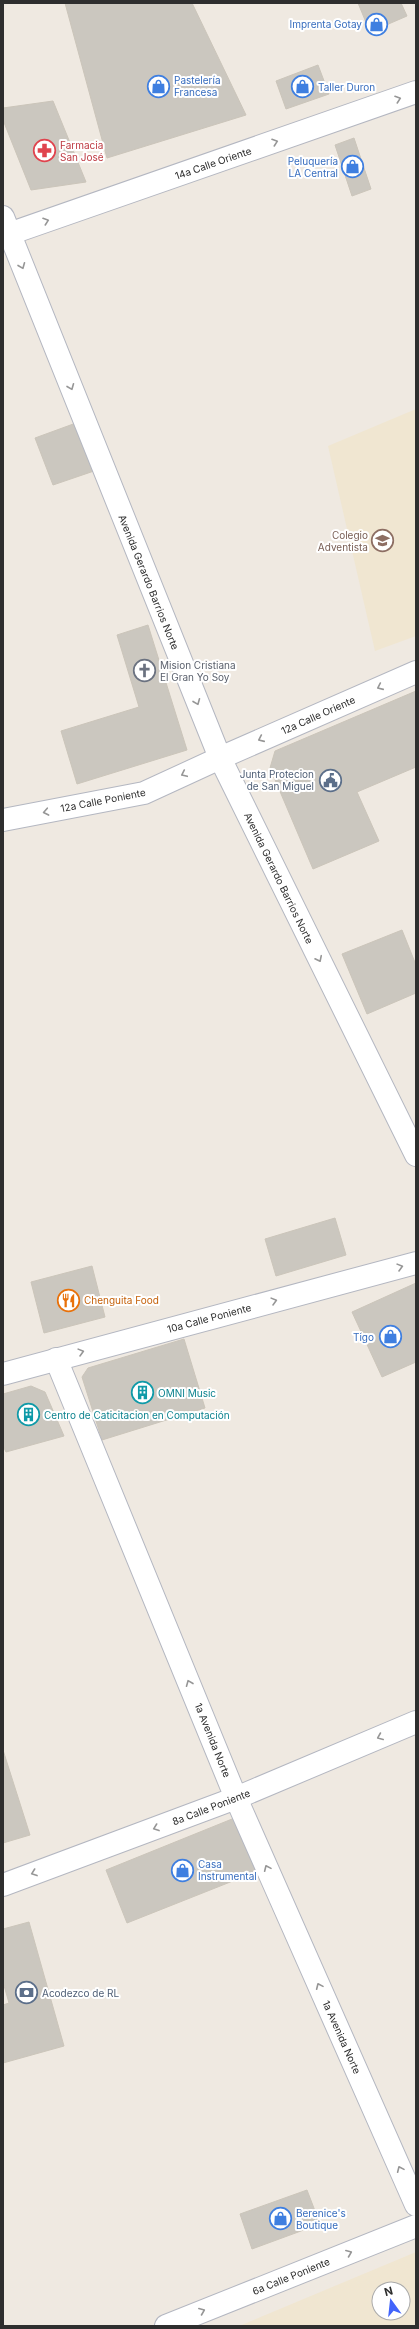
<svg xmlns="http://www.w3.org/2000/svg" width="419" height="2329" font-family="Inter,sans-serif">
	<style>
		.education { fill: #f0e6d1; fill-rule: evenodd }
		.building { fill: #cbc7bf; stroke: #cbc5ba }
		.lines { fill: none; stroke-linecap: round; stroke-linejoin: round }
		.street-casing { stroke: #b4b7c1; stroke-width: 24 }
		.secondary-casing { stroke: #b4b7c1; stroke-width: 24 }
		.street { stroke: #fff; stroke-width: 22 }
		.secondary { stroke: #fff; stroke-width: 22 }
		.oneway { stroke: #969696 }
		.labels { text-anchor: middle; stroke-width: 4; stroke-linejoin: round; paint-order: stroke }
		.shop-label { font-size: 10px; fill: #366cbe; stroke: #fff; text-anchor: start }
		.health-label { font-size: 10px; fill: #be3a42; stroke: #fff; text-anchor: start }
		.street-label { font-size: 10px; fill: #2e2e2e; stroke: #fff }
		.education-label { font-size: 10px; fill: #785e54; stroke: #fff; text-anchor: end }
		.worship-label { font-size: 10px; fill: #5b616d; stroke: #fff; text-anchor: start }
		.service-label { font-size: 10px; fill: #4e5e75; stroke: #fff; text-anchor: end }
		.food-label { font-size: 10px; fill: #c56008; stroke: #fff; text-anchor: start }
		.culture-label { font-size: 10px; fill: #0d838f; stroke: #fff; text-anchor: start }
	</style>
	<rect width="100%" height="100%" fill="#efe9e1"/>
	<g class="education">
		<path d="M416 409V636L375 651 328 446Z"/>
		<path d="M416 2252V2326H239ZM379 2289H403V2313H379Z"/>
	</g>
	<g class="building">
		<path d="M65 3H192L246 115 107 158Z"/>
		<path d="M358 3H401L407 16 370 32Z"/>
		<path d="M318 65 329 94 286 109 276 81Z"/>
		<path d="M53 101 86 182 31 190 3 120V108Z"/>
		<path d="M354 138 371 189 352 196 335 145Z"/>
		<path d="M76 423 94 471 53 485 35 438Z"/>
		<path d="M148 625 187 750 77 784 61 731 139 707 117 635Z"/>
		<path d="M416 691V767L357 792 379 841 313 869 270 768 275 751Z"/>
		<path d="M402 930 416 965V993L367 1014 342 954Z"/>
		<path d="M335 1218 346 1255 276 1276 265 1239Z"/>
		<path d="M92 1266 105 1317 44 1333 31 1282Z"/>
		<path d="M416 1283V1362L382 1377 352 1312Z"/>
		<path d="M184 1339 205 1408 102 1440 82 1377 88 1368Z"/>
		<path d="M31 1386 45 1392 64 1436 6 1452 3 1446V1394Z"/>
		<path d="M3 1750 30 1835 3 1843Z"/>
		<path d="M237 1817 258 1871 127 1923 106 1870Z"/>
		<path d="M29 1922 64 2046 3 2063V2005L9 2003 3 1982V1929Z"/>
		<path d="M307 2190 320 2224 252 2249 240 2214Z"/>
	</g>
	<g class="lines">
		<defs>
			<g id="street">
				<path d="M3 217 220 758 416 1155"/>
				<path d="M56 1359 236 1798 416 2205"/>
				<path d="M3 1374 416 1263"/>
			</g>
			<g id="secondary">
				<path d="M3 236 416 92"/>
				<path d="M3 820 144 793 220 758 416 672"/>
				<path d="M3 1885 236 1798 416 1722"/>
				<path d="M166 2326 416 2226"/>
			</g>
		</defs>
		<use href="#street" class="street-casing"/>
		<use href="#secondary" class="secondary-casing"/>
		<use href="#street" class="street"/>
		<use href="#secondary" class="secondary"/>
	</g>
	<defs><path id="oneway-chevron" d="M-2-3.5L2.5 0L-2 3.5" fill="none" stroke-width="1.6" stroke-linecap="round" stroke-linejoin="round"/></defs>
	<g class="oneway">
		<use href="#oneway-chevron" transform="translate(398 99) rotate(-19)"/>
		<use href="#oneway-chevron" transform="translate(275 142) rotate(-19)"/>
		<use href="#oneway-chevron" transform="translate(46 221) rotate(-19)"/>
		<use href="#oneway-chevron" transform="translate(22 266) rotate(68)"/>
		<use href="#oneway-chevron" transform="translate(71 387) rotate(68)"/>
		<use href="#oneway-chevron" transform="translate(380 687) rotate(156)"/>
		<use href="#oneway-chevron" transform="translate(197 702) rotate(68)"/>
		<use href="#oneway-chevron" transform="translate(261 739) rotate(156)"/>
		<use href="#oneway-chevron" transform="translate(184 774) rotate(155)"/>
		<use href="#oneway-chevron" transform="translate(46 812) rotate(169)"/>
		<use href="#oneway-chevron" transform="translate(319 959) rotate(64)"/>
		<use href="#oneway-chevron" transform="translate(400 1267) rotate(-15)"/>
		<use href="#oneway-chevron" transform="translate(274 1301) rotate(-15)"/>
		<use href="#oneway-chevron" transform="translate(81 1352) rotate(-15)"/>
		<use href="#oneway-chevron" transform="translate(189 1683) rotate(-112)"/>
		<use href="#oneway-chevron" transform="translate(380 1737) rotate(157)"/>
		<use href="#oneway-chevron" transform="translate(156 1828) rotate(160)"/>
		<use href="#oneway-chevron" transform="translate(267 1868) rotate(-114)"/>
		<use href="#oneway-chevron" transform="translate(34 1873) rotate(160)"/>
		<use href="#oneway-chevron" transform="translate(319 1986) rotate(-114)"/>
		<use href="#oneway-chevron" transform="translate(400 2169) rotate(-114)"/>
		<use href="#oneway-chevron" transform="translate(349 2253) rotate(-22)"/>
		<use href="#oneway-chevron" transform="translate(202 2311) rotate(-22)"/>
	</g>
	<defs>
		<symbol id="shop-ring" viewBox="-11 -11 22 22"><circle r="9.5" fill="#fff" stroke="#3f7fe0" stroke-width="1.5"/><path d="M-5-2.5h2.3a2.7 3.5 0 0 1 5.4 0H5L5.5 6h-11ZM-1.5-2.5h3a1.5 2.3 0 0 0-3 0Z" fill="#3f7fe0"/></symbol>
		<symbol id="pharmacy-ring" viewBox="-11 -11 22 22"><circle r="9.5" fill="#fff" stroke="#e0444e" stroke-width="1.5"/><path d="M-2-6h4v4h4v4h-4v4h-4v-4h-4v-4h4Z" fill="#e0444e"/></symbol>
		<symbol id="university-ring" viewBox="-11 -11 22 22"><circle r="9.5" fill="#fff" stroke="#8d6e63" stroke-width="1.5"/><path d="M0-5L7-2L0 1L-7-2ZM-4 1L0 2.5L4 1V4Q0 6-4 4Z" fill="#8d6e63"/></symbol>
		<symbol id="church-ring" viewBox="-11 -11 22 22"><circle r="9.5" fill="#fff" stroke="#6b7280" stroke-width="1.5"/><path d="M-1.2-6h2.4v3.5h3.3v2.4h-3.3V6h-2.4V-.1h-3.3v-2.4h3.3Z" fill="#6b7280"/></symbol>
		<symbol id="civic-ring" viewBox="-11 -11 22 22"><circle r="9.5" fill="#fff" stroke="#5c6f8a" stroke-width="1.5"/><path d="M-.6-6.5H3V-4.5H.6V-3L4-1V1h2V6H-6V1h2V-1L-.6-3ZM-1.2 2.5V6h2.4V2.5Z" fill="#5c6f8a"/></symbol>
		<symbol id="restaurant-ring" viewBox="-11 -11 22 22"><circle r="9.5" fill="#fff" stroke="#e8710a" stroke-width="1.5"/><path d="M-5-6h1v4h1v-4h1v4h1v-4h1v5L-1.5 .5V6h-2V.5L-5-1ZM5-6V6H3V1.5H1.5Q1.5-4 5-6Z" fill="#e8710a"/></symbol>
		<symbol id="building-ring" viewBox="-11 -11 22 22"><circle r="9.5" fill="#fff" stroke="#0f9aa8" stroke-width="1.5"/><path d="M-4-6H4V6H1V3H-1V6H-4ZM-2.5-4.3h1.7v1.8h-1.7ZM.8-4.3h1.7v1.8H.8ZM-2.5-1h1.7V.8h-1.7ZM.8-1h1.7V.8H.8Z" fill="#0f9aa8"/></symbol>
		<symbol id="bank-ring" viewBox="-11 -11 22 22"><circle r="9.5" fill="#fff" stroke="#5c6f8a" stroke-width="1.5"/><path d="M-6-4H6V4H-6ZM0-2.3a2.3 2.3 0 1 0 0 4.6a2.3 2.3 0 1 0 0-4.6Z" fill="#5c6f8a"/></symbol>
	</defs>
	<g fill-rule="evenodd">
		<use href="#shop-ring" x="364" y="12" width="25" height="25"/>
		<use href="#shop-ring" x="146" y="74" width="25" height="25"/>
		<use href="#shop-ring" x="290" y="74" width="25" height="25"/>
		<use href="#pharmacy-ring" x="32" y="138" width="25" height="25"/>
		<use href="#shop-ring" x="340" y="154" width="25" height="25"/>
		<use href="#university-ring" x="370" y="528" width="25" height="25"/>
		<use href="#church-ring" x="132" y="658" width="25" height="25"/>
		<use href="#civic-ring" x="318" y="768" width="25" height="25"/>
		<use href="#restaurant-ring" x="56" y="1288" width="25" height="25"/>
		<use href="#shop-ring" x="378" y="1324" width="25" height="25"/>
		<use href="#building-ring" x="130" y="1380" width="25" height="25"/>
		<use href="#building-ring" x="16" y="1402" width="25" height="25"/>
		<use href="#shop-ring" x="170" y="1858" width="25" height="25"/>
		<use href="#bank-ring" x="14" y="1980" width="25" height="25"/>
		<use href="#shop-ring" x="268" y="2206" width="25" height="25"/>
	</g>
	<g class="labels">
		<g class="shop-label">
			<text x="362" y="28" text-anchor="end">Imprenta Gotay</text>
			<text x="174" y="84">Pastelería<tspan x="174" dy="12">Francesa</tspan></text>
			<text x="318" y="91">Taller Duron</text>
			<text x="338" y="165" text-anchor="end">Peluquería<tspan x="338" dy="12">LA Central</tspan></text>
			<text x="374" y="1341" text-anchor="end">Tigo</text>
			<text x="198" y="1868">Casa<tspan x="198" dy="12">Instrumental</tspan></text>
			<text x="296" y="2217">Berenice's<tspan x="296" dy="12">Boutique</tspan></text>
		</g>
		<g class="health-label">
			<text x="60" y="149">Farmacia<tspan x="60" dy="12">San José</tspan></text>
		</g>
		<g class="street-label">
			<text transform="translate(213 163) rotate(-19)" y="4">14a Calle Oriente</text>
			<text transform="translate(149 582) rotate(68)" y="4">Avenida Gerardo Barrios Norte</text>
			<text transform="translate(318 715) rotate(-24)" y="4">12a Calle Oriente</text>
			<text transform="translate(103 800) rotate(-11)" y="4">12a Calle Poniente</text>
			<text transform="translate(279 878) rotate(64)" y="4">Avenida Gerardo Barrios Norte</text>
			<text transform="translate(209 1318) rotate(-15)" y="4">10a Calle Poniente</text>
			<text transform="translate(213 1740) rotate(68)" y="4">1a Avenida Norte</text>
			<text transform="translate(211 1807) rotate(-21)" y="4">8a Calle Poniente</text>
			<text transform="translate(342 2037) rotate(66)" y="4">1a Avenida Norte</text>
			<text transform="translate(291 2276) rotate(-22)" y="4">6a Calle Poniente</text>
		</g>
		<g class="education-label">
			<text x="368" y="539">Colegio<tspan x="368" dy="12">Adventista</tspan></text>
		</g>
		<g class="worship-label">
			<text x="160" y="669">Mision Cristiana<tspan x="160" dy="12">El Gran Yo Soy</tspan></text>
		</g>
		<g class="service-label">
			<text x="314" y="778">Junta Protecion<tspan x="314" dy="12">de San Miguel</tspan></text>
			<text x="42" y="1997" text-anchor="start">Acodezco de RL</text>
		</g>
		<g class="food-label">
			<text x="84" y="1304">Chenguita Food</text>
		</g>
		<g class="culture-label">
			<text x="158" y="1397">OMNI Music</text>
			<text x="44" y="1419">Centro de Caticitacion en Computación</text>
		</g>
	</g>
	<rect width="419" height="2329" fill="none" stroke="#2e2e2e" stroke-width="8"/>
	<g transform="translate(391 2301) rotate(345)"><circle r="19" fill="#ffffff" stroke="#ababab"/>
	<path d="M0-3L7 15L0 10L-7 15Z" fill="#4264fb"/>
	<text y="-6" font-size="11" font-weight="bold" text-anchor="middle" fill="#2e2e2e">N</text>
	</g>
</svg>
